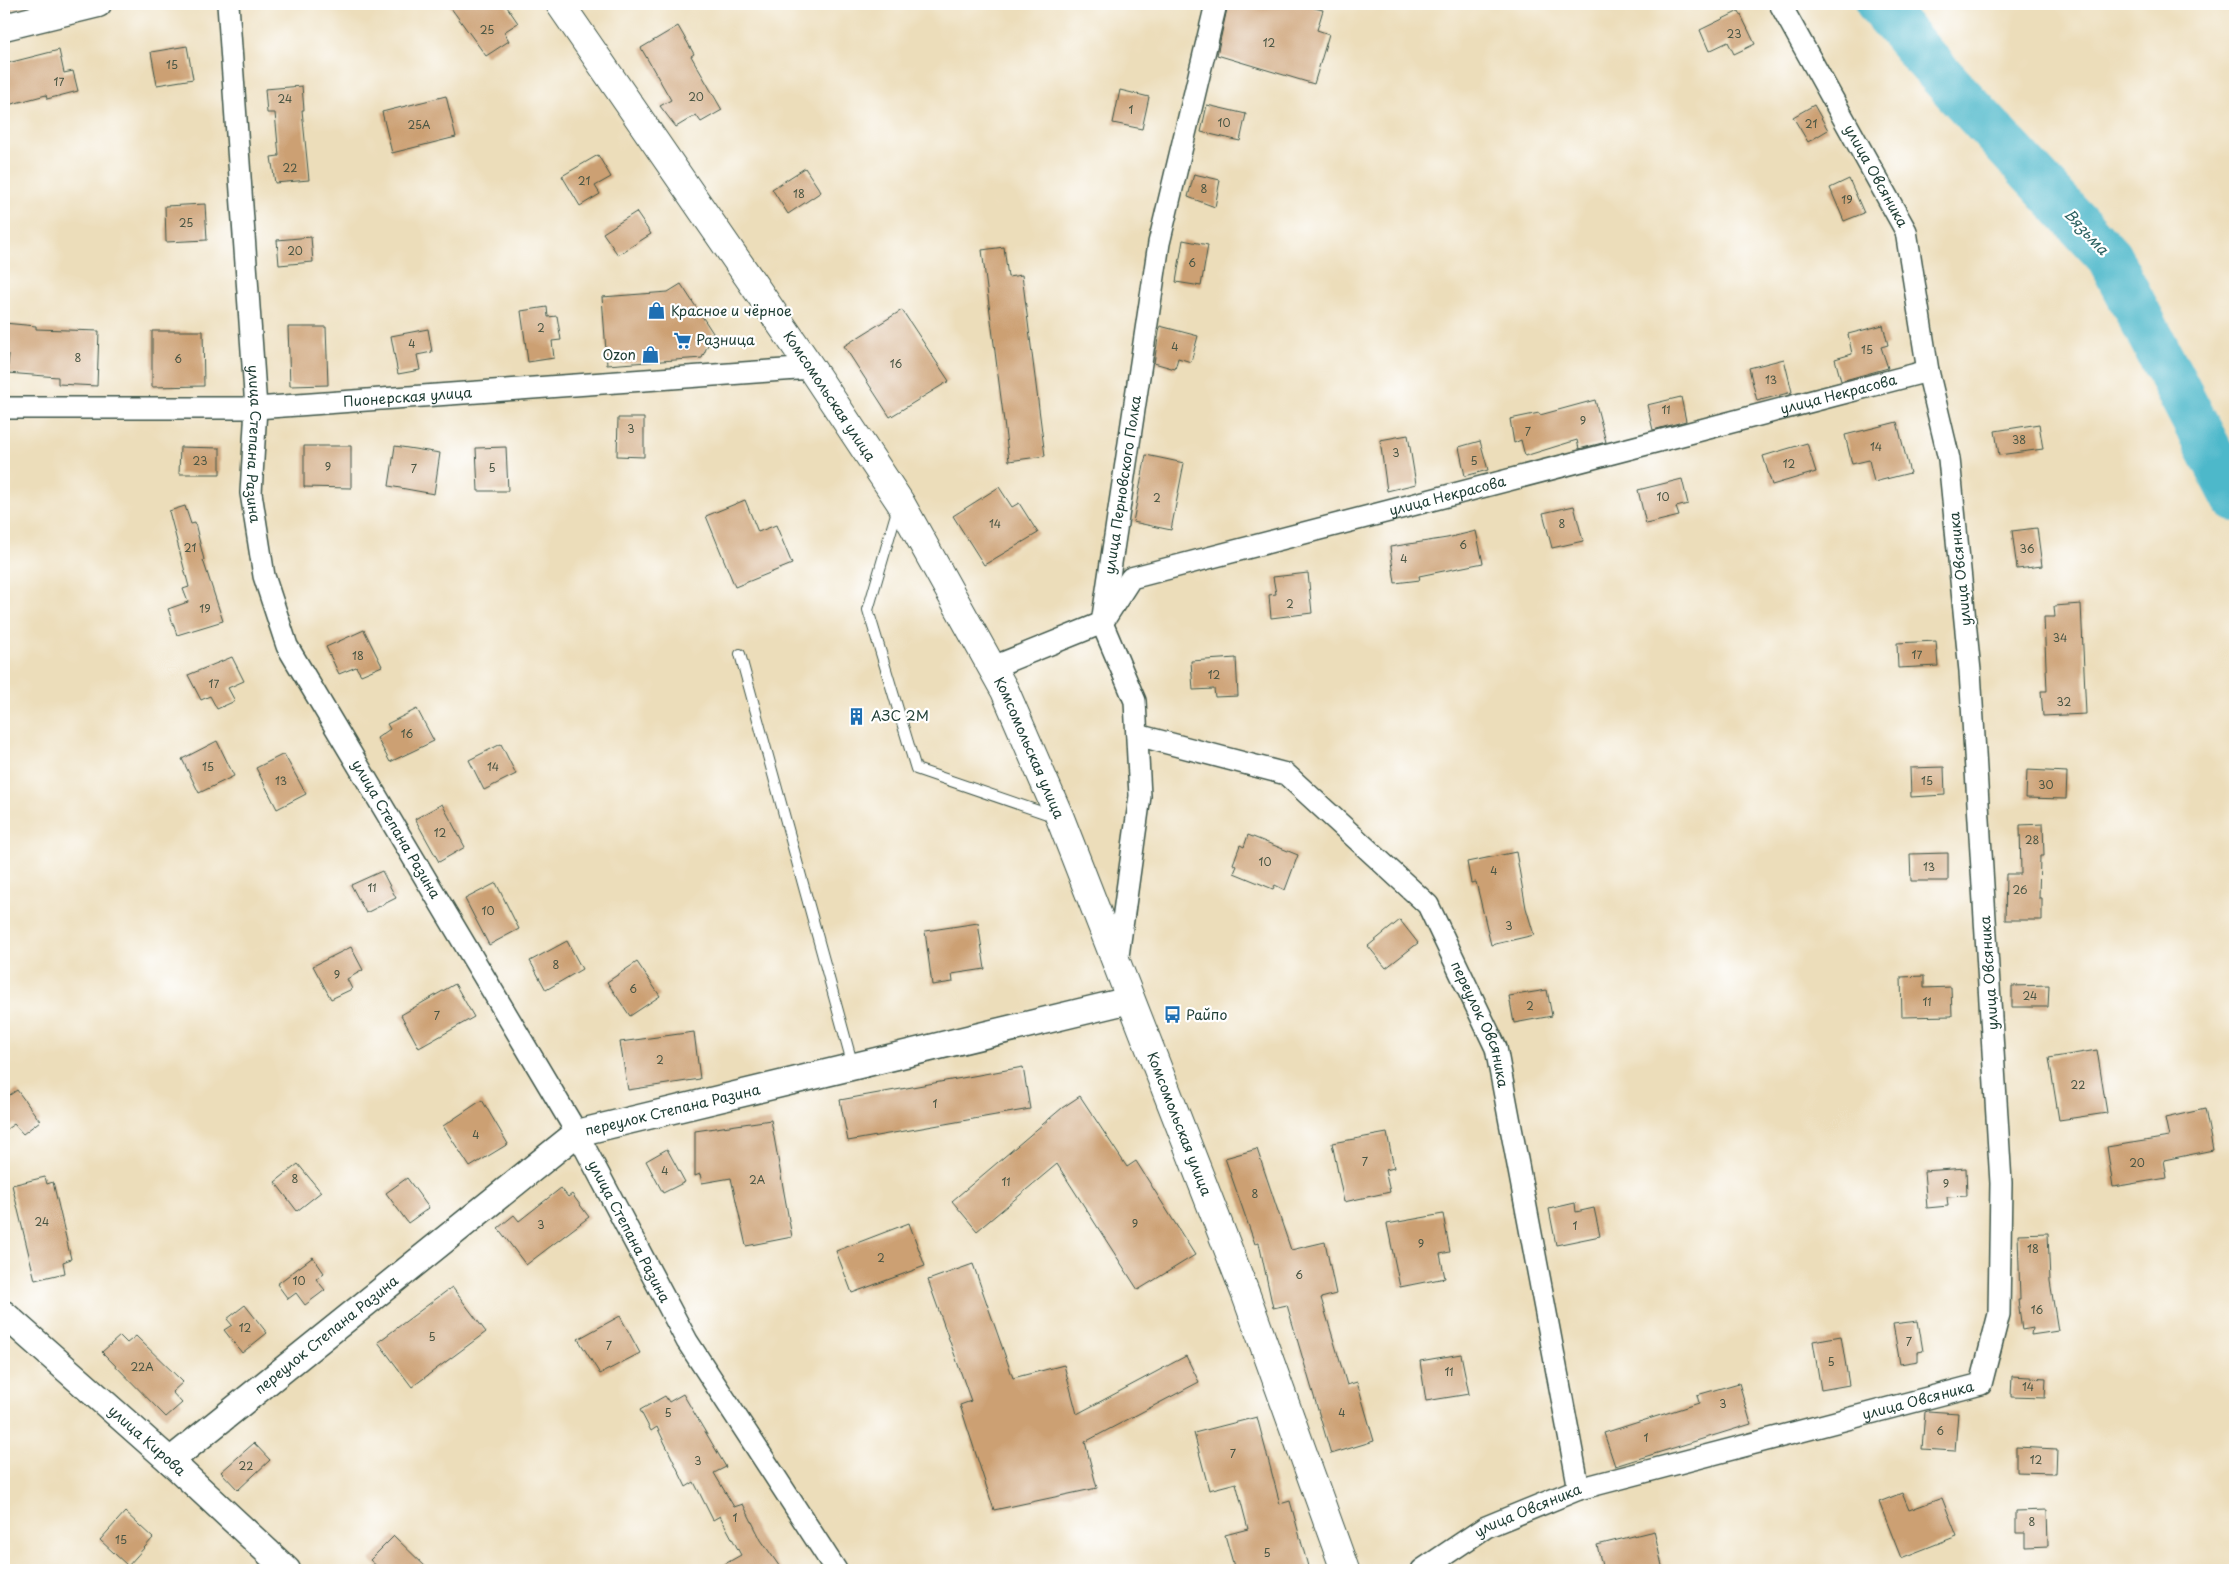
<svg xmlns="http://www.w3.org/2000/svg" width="2239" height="1574" font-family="'Playpen Sans',sans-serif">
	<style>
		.built { fill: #ead4b8 }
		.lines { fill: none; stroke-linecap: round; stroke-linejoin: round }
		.river { stroke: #4db8ca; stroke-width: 46 }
		.building { fill: #cca073 }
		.service-casing { stroke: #3e5548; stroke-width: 12 }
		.minor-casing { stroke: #3e5548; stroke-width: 24 }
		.tertiary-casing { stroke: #3e5548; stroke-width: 29 }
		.primary-casing { stroke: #3e5548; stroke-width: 30 }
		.service { stroke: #fff; stroke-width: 10 }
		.minor { stroke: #fff; stroke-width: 21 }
		.tertiary { stroke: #fff; stroke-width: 26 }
		.primary { stroke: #fff; stroke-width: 28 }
		.labels { text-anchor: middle; stroke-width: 4.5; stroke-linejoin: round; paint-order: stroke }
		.number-label { font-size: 11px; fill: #4a5644 }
		.street-label { font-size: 14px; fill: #1f3d34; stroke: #fff }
		.poi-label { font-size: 14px; fill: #1f3d34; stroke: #fff; text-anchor: start }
		.water-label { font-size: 15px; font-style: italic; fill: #2d6261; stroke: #fff }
	</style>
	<rect width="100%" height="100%" fill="#fff"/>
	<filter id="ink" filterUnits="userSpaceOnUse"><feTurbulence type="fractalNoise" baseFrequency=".02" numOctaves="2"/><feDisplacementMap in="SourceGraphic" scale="10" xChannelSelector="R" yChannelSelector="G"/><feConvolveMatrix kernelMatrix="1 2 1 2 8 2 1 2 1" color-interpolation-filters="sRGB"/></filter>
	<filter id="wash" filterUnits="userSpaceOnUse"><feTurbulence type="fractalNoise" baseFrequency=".0096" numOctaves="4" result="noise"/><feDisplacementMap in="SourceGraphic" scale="20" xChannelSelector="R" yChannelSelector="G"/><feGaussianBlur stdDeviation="1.12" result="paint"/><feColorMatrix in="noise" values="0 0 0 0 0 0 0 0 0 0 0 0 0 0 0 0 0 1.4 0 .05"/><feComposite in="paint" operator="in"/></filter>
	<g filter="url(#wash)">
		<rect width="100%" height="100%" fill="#ecddba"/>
		<path class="built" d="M4 4H51L4 15Z"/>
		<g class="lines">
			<path class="river" d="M1879 4 1924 57 2109 257 2235 499"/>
		</g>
		<g id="blocks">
			<g class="building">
				<path d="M448 4H505L518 23 504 32 509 41 486 56Z"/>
				<path d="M1228 4H1315L1314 8 1323 10 1317 30 1329 34 1314 84 1217 55Z"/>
				<path d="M1739 11 1755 44 1734 54 1728 42 1709 51 1700 30Z"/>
				<path d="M678 26 694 54 691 56 722 110 701 122 696 115 676 127 660 106 671 100 641 48Z"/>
				<path d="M187 46 193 79 157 85 151 52Z"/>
				<path d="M59 50 64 73 73 71 78 91 47 99 46 95 4 106V64Z"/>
				<path d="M302 86 304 110H302L309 180 275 183 271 157 279 156 275 113H267L265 89Z"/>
				<path d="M1120 90 1149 97 1142 129 1113 123Z"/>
				<path d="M446 96 456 137 392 153 382 112Z"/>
				<path d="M1207 105 1246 114 1240 141 1201 132Z"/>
				<path d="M1814 105 1828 130 1808 142 1793 117Z"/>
				<path d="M598 155 611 177 595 186 600 194 580 206 562 176Z"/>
				<path d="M805 168 821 192 788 214 772 189Z"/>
				<path d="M1194 174 1220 180 1215 207 1188 197Z"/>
				<path d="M1849 179 1864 213 1844 221 1830 188Z"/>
				<path d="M205 204 207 240 166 242 165 206Z"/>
				<path d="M636 212 651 234 618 255 603 233Z"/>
				<path d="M311 237 313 262 279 265 277 240Z"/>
				<path d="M1183 240 1208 245 1201 286 1176 282Z"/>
				<path d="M1004 247 1008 277 1022 275 1045 456 1009 461 982 250Z"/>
				<path d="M681 284 713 333 702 358 607 365 602 297 668 292Z"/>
				<path d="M547 307 548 317 557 316 561 340 552 341 554 358 528 362 521 311Z"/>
				<path d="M902 310 949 381 890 417 844 346Z"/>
				<path d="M4 323 36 326V329L99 331 97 386 58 384V377L7 373 9 355H4Z"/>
				<path d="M1883 325 1888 345 1881 347 1888 368 1841 381 1835 359 1852 354 1848 334Z"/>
				<path d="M1160 326 1198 336 1191 362 1178 358 1175 369 1154 363Z"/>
				<path d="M288 327H326L328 385 290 386Z"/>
				<path d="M428 329 432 352 417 355 420 370 398 374 391 336Z"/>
				<path d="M152 331H203L204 386 152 387Z"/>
				<path d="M1784 359 1792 392 1757 401 1749 368Z"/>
				<path d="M1681 397 1686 421 1653 430 1647 405Z"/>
				<path d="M1595 400 1606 442 1579 449 1577 440 1525 456 1521 440 1514 443 1510 419 1539 413 1540 415Z"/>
				<path d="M618 418H644V457L617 456Z"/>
				<path d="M1897 422 1910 473 1874 482 1869 460 1852 464 1845 435Z"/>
				<path d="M2039 424 2043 449 1999 455 1995 431Z"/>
				<path d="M1408 435 1416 484 1387 491 1380 440Z"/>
				<path d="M1480 441 1488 470 1465 476 1459 447Z"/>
				<path d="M1807 443 1816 472 1772 485 1763 456Z"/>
				<path d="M304 446H351V488L304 487Z"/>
				<path d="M395 446 440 453 434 494 389 486Z"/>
				<path d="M180 447 220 448V474H179Z"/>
				<path d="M506 447 508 491H478L476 448Z"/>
				<path d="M1146 455 1184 463 1171 530 1133 522Z"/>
				<path d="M1682 479 1688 504 1676 507 1679 516 1646 524 1638 490Z"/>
				<path d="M999 487 1012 507 1019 503 1038 533 984 565 953 516Z"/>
				<path d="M745 500 758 532 776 525 792 564 735 587 706 516Z"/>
				<path d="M185 506 191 524 195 523 204 560H203L223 621 177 635 168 609 188 602 183 589 189 587 169 511Z"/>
				<path d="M1574 506 1583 541 1552 548 1543 513Z"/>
				<path d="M2037 528 2042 566 2017 569 2012 531Z"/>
				<path d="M1476 531 1483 563 1419 576 1420 580 1395 583 1390 547 1447 538Z"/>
				<path d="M1308 573 1312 613 1271 618 1269 595 1276 594 1273 577Z"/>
				<path d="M2081 604 2086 714 2043 716 2041 691H2047L2044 617H2055L2054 606Z"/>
				<path d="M364 630 382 666 361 675 356 667 339 674 326 647Z"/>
				<path d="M1936 641 1938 666 1898 668 1897 643Z"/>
				<path d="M232 657 244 681 228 688 235 701 217 709 210 696 201 700 188 675Z"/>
				<path d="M1236 658 1238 696 1215 697 1214 689 1193 690 1191 661Z"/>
				<path d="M417 709 434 741 390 762 377 738 390 729 387 724Z"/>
				<path d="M217 741 234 776 199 793 182 759Z"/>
				<path d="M501 744 516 774 484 790 469 760Z"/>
				<path d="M284 754 306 794 277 809 256 768Z"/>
				<path d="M1944 767 1945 795 1911 797 1910 768Z"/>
				<path d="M2027 770 2067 772 2066 799 2026 798Z"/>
				<path d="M442 804 465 847 439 862 415 819Z"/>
				<path d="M2043 824 2044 856H2040L2039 898H2042V920H2005L2006 874H2021L2020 825Z"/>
				<path d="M1248 835 1298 855 1285 890 1275 885 1273 889 1234 873 1237 866 1233 864 1240 845 1244 847Z"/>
				<path d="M1516 852 1526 908 1534 935 1491 945 1476 882 1471 883 1467 862Z"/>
				<path d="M1948 853V881H1911L1910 854Z"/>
				<path d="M382 871 396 898 366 913 351 885Z"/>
				<path d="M496 883 519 929 489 945 465 899Z"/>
				<path d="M1400 920 1418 943 1386 968 1368 946Z"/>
				<path d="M978 923 985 969 952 974 953 982 932 985 925 931Z"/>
				<path d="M567 941 582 969 546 990 530 961Z"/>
				<path d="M351 947 363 970 347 979 352 989 331 999 313 966Z"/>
				<path d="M637 962 660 996 630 1016 607 982Z"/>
				<path d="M1924 976V988L1951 987 1952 1016 1902 1017 1901 977Z"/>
				<path d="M455 984 474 1017 419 1048 401 1015Z"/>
				<path d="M2049 985 2048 1007H2012V986Z"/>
				<path d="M1547 990 1552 1016 1514 1023 1509 996Z"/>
				<path d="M694 1032 700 1079 628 1090 620 1042Z"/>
				<path d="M2097 1050 2107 1113 2059 1120 2049 1058Z"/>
				<path d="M1023 1067 1030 1109 848 1141 840 1100Z"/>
				<path d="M17 1090 40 1121 23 1134 14 1124 4 1131V1099Z"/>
				<path d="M1080 1096 1127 1167 1136 1161 1195 1255 1138 1290 1057 1164 977 1231 952 1201 1062 1108Z"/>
				<path d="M482 1100 508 1144 470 1167 443 1126Z"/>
				<path d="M2205 1109 2213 1150 2164 1160 2167 1178 2113 1187 2107 1147 2169 1137 2165 1118Z"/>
				<path d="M771 1120 792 1237 746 1246 731 1178 702 1183 700 1174 695 1176V1131Z"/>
				<path d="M1387 1133 1394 1168 1385 1170 1390 1192 1344 1202 1332 1143Z"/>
				<path d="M667 1149 685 1182 663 1193 646 1161Z"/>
				<path d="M1257 1149 1291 1250 1325 1242 1336 1294 1321 1298 1347 1385 1357 1382 1374 1441 1331 1454 1287 1305 1273 1308 1259 1243 1255 1244 1225 1158Z"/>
				<path d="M298 1164 321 1192 297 1211 275 1182Z"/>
				<path d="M1966 1168 1967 1196 1947 1197 1948 1206 1927 1208 1924 1171Z"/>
				<path d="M45 1177 47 1184 53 1182 71 1259 63 1262 65 1273 35 1280 12 1185Z"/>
				<path d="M407 1178 429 1208 408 1223 386 1193Z"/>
				<path d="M561 1188 568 1197 572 1194 589 1217 526 1265 498 1228 514 1215 519 1221Z"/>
				<path d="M1575 1203 1576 1212 1594 1208 1600 1236 1556 1245 1549 1209Z"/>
				<path d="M1443 1214 1450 1252 1440 1254 1445 1278 1400 1287 1387 1224Z"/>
				<path d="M909 1223 925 1266 852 1293 836 1251Z"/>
				<path d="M2048 1233 2050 1281 2058 1331 2031 1335 2032 1328 2022 1330 2018 1300H2020L2018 1234Z"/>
				<path d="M313 1257 324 1273 316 1279 325 1290 305 1305 296 1293 288 1299 277 1284Z"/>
				<path d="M973 1264 1013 1378 1064 1365 1077 1414 1186 1356 1199 1382 1085 1442 1097 1488 994 1510 960 1405 971 1401 928 1280Z"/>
				<path d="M452 1287 486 1332 412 1387 378 1342Z"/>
				<path d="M245 1305 267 1333 242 1353 224 1330 232 1325 227 1319Z"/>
				<path d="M620 1316 640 1353 600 1374 578 1339Z"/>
				<path d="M1918 1321 1923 1351 1918 1352V1361L1900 1364 1893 1324Z"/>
				<path d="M120 1336 127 1343 136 1336 183 1382 172 1392 182 1403 166 1417 102 1352Z"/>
				<path d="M1841 1336 1849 1385 1821 1390 1813 1341Z"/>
				<path d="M1461 1354 1469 1394 1426 1401 1420 1361Z"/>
				<path d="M2012 1376 2046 1378 2045 1398 2011 1397Z"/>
				<path d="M1739 1383 1751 1424 1615 1466 1604 1433 1699 1403 1697 1395Z"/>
				<path d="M683 1394 726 1467 714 1473 734 1507 743 1504 761 1540 782 1570H714L741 1555 720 1516 713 1520 694 1482 686 1487 657 1427 651 1431 640 1410 665 1396 669 1402Z"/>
				<path d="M1928 1411 1958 1413 1955 1451 1922 1449 1925 1412Z"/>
				<path d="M1257 1417 1280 1504 1290 1501 1309 1570H1235L1225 1535 1248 1529 1236 1483 1209 1490 1194 1433Z"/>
				<path d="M254 1443 270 1460 238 1490 221 1472Z"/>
				<path d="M2016 1447 2057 1449 2056 1473 2016 1472Z"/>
				<path d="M1902 1493 1909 1510 1942 1498 1957 1536 1901 1558 1879 1502Z"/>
				<path d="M2047 1510 2048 1546 2025 1547V1533H2016V1511Z"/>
				<path d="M125 1512 153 1538 128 1566 100 1540Z"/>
				<path d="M1654 1531 1663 1570H1603L1597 1545Z"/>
				<path d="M394 1536 429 1570H381L370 1560Z"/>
			</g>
		</g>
	</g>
	<g filter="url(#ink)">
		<use href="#blocks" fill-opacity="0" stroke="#3e5548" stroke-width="1"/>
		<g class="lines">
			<defs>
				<g id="service">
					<path d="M898 507 868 610 916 769 1053 816"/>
					<path d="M740 654 853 1066"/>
				</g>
				<g id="minor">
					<path id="s1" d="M228 4 256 408 251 493 264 576 287 646 577 1133 687 1341 836 1570"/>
					<path id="s2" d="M4 408H256L811 368"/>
					<path id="s3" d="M993 667 1102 623 1131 578 1928 371"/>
					<path id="s4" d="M1137 735 1286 774 1428 905 1496 1048 1579 1489"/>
					<path id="s5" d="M1117 963 1140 796 1135 701 1102 623 1159 243 1216 4"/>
					<path id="s6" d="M1422 1570 1486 1527 1579 1489 1981 1384 1999 1314 2001 1183 1970 671 1949 459 1928 371 1906 231 1780 4"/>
				</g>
				<g id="tertiary">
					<path d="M4 27 98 4"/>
					<path id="s7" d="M4 1314 170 1461 287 1570"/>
					<path id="s8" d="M170 1461 577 1133 1130 1000"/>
				</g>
				<g id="primary">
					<path id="s9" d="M560 4 811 368 900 502 1005 691 1060 818 1246 1295 1345 1570"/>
				</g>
			</defs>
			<use href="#service" class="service-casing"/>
			<use href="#minor" class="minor-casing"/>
			<use href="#tertiary" class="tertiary-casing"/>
			<use href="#primary" class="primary-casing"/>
			<use href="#service" class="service"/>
			<use href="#minor" class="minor"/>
			<use href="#tertiary" class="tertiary"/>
			<use href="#primary" class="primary"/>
		</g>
	</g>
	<defs>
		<symbol id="shop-bare" viewBox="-9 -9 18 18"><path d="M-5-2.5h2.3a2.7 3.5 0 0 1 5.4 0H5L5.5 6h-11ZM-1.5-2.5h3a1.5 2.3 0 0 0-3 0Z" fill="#1f6fb2" stroke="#fff" stroke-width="2.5" paint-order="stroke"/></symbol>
		<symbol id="supermarket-bare" viewBox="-9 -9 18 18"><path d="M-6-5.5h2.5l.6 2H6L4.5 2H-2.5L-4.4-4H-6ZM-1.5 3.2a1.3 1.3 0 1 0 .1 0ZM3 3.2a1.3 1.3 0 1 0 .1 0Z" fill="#1f6fb2" stroke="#fff" stroke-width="2.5" paint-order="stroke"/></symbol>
		<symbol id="building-bare" viewBox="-9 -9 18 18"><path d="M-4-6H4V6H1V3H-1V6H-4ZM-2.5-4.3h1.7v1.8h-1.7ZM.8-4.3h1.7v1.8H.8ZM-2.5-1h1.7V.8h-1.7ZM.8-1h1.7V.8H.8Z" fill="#1f6fb2" stroke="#fff" stroke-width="2.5" paint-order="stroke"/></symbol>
		<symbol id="bus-bare" viewBox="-9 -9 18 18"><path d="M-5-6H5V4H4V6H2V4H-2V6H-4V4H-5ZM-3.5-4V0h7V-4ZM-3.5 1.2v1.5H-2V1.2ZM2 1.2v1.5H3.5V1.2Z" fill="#1f6fb2" stroke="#fff" stroke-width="2.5" paint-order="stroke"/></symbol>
	</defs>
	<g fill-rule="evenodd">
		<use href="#shop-bare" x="644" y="298" width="25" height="25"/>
		<use href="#supermarket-bare" x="670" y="328" width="25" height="25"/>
		<use href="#shop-bare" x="638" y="342" width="25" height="25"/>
		<use href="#building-bare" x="844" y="704" width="25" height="25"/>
		<use href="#bus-bare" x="1160" y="1002" width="25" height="25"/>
	</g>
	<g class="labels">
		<g class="number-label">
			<text x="487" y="34">25</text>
			<text x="1734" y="38">23</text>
			<text x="1269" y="47">12</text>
			<text x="172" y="69">15</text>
			<text x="59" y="86">17</text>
			<text x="696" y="101">20</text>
			<text x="285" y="103">24</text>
			<text x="1131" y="114">1</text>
			<text x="1224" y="127">10</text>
			<text x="1811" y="128">21</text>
			<text x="419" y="129">25А</text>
			<text x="290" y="172">22</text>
			<text x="584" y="185">21</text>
			<text x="1204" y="193">8</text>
			<text x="799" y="198">18</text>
			<text x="1847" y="204">19</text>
			<text x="186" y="227">25</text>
			<text x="295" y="255">20</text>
			<text x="1192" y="267">6</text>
			<text x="541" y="332">2</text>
			<text x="412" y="348">4</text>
			<text x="1175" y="351">4</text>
			<text x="1867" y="354">15</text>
			<text x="78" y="362">8</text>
			<text x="178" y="363">6</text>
			<text x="896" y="368">16</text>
			<text x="1771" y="384">13</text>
			<text x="1666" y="414">11</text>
			<text x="1583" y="425">9</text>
			<text x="631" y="433">3</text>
			<text x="1528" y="436">7</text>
			<text x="2019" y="444">38</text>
			<text x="1876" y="451">14</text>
			<text x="1396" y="457">3</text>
			<text x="200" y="465">23</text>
			<text x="1474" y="465">5</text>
			<text x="1789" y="468">12</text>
			<text x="328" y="471">9</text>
			<text x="492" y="472">5</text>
			<text x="414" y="473">7</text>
			<text x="1663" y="501">10</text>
			<text x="1157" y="502">2</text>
			<text x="995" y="528">14</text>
			<text x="1562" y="528">8</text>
			<text x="1463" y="549">6</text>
			<text x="190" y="552">21</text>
			<text x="2027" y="553">36</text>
			<text x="1404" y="563">4</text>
			<text x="1290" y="608">2</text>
			<text x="205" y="613">19</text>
			<text x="2060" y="642">34</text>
			<text x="1917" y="659">17</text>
			<text x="358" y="660">18</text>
			<text x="1214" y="679">12</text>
			<text x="214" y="688">17</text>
			<text x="2064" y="706">32</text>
			<text x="407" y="738">16</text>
			<text x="208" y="771">15</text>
			<text x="493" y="771">14</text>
			<text x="281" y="785">13</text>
			<text x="1927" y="785">15</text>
			<text x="2046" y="789">30</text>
			<text x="440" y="837">12</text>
			<text x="2032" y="844">28</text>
			<text x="1265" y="866">10</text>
			<text x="1929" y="871">13</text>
			<text x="1494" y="875">4</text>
			<text x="372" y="892">11</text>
			<text x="2020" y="894">26</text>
			<text x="488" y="915">10</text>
			<text x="1509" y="930">3</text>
			<text x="556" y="969">8</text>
			<text x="337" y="979">9</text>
			<text x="633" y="993">6</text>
			<text x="2030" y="1000">24</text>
			<text x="1927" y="1006">11</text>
			<text x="1530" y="1010">2</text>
			<text x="437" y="1020">7</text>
			<text x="660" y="1064">2</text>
			<text x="2078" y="1089">22</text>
			<text x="935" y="1108">1</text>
			<text x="476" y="1139">4</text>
			<text x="1365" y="1166">7</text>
			<text x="2137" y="1167">20</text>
			<text x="665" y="1175">4</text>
			<text x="295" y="1183">8</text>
			<text x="757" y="1184">2А</text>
			<text x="1006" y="1186">11</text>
			<text x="1946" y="1188">9</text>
			<text x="1255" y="1198">8</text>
			<text x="42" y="1226">24</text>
			<text x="1135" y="1228">9</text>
			<text x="541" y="1229">3</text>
			<text x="1575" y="1230">1</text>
			<text x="1421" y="1248">9</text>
			<text x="2033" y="1253">18</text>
			<text x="881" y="1262">2</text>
			<text x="1299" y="1279">6</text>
			<text x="299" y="1285">10</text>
			<text x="2037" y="1314">16</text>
			<text x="245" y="1332">12</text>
			<text x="432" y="1341">5</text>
			<text x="1909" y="1346">7</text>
			<text x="609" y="1350">7</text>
			<text x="1831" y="1366">5</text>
			<text x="142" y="1371">22А</text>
			<text x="1449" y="1376">11</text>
			<text x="2028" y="1391">14</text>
			<text x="1723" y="1408">3</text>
			<text x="668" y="1417">5</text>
			<text x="1342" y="1417">4</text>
			<text x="1940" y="1435">6</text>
			<text x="1646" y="1442">1</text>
			<text x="1233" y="1458">7</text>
			<text x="2036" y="1464">12</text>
			<text x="698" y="1465">3</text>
			<text x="246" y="1470">22</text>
			<text x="735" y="1522">1</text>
			<text x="2032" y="1526">8</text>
			<text x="121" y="1544">15</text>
			<text x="1267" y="1557">5</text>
		</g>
		<g class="street-label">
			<text transform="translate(1876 176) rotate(61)" y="5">улица Овсяника</text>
			<text dy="5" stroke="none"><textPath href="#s3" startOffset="902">улица Некрасова</textPath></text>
			<text dy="5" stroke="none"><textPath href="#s9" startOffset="476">Комсомольская улица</textPath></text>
			<text dy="5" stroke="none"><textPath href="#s2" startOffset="404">Пионерская улица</textPath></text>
			<text dy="5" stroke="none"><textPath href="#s1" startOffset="441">улица Степана Разина</textPath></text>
			<text dy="5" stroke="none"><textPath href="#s5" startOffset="488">улица Перновского Полка</textPath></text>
			<text dy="5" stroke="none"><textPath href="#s3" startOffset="498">улица Некрасова</textPath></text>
			<text transform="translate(1960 569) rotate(-96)" y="5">улица Овсяника</text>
			<text dy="5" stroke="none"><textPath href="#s9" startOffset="881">Комсомольская улица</textPath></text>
			<text dy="5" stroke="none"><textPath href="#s1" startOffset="861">улица Степана Разина</textPath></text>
			<text transform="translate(1989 973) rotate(-94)" y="5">улица Овсяника</text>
			<text dy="5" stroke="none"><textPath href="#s4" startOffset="478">переулок Овсяника</textPath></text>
			<text dy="5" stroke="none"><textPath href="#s8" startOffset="621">переулок Степана Разина</textPath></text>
			<text dy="5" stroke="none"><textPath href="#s9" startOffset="1286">Комсомольская улица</textPath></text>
			<text dy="5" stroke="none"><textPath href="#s1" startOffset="1326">улица Степана Разина</textPath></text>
			<text dy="5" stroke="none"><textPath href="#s8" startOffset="201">переулок Степана Разина</textPath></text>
			<text dy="5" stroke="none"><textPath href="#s6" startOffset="528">улица Овсяника</textPath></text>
			<text dy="5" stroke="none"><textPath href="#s7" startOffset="191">улица Кирова</textPath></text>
			<text dy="5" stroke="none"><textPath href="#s6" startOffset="122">улица Овсяника</textPath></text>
		</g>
		<g class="poi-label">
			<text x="671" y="316">Красное и чёрное</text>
			<text x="696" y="345">Разница</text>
			<text x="636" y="360" text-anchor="end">Ozon</text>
			<text x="871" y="721">АЗС 2М</text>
			<text x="1186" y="1020">Райпо</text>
		</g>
		<g class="water-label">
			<text transform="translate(2086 232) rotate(47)" y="5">Вязьма</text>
		</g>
	</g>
	<rect width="2239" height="1574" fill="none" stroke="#fff" stroke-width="20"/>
</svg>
